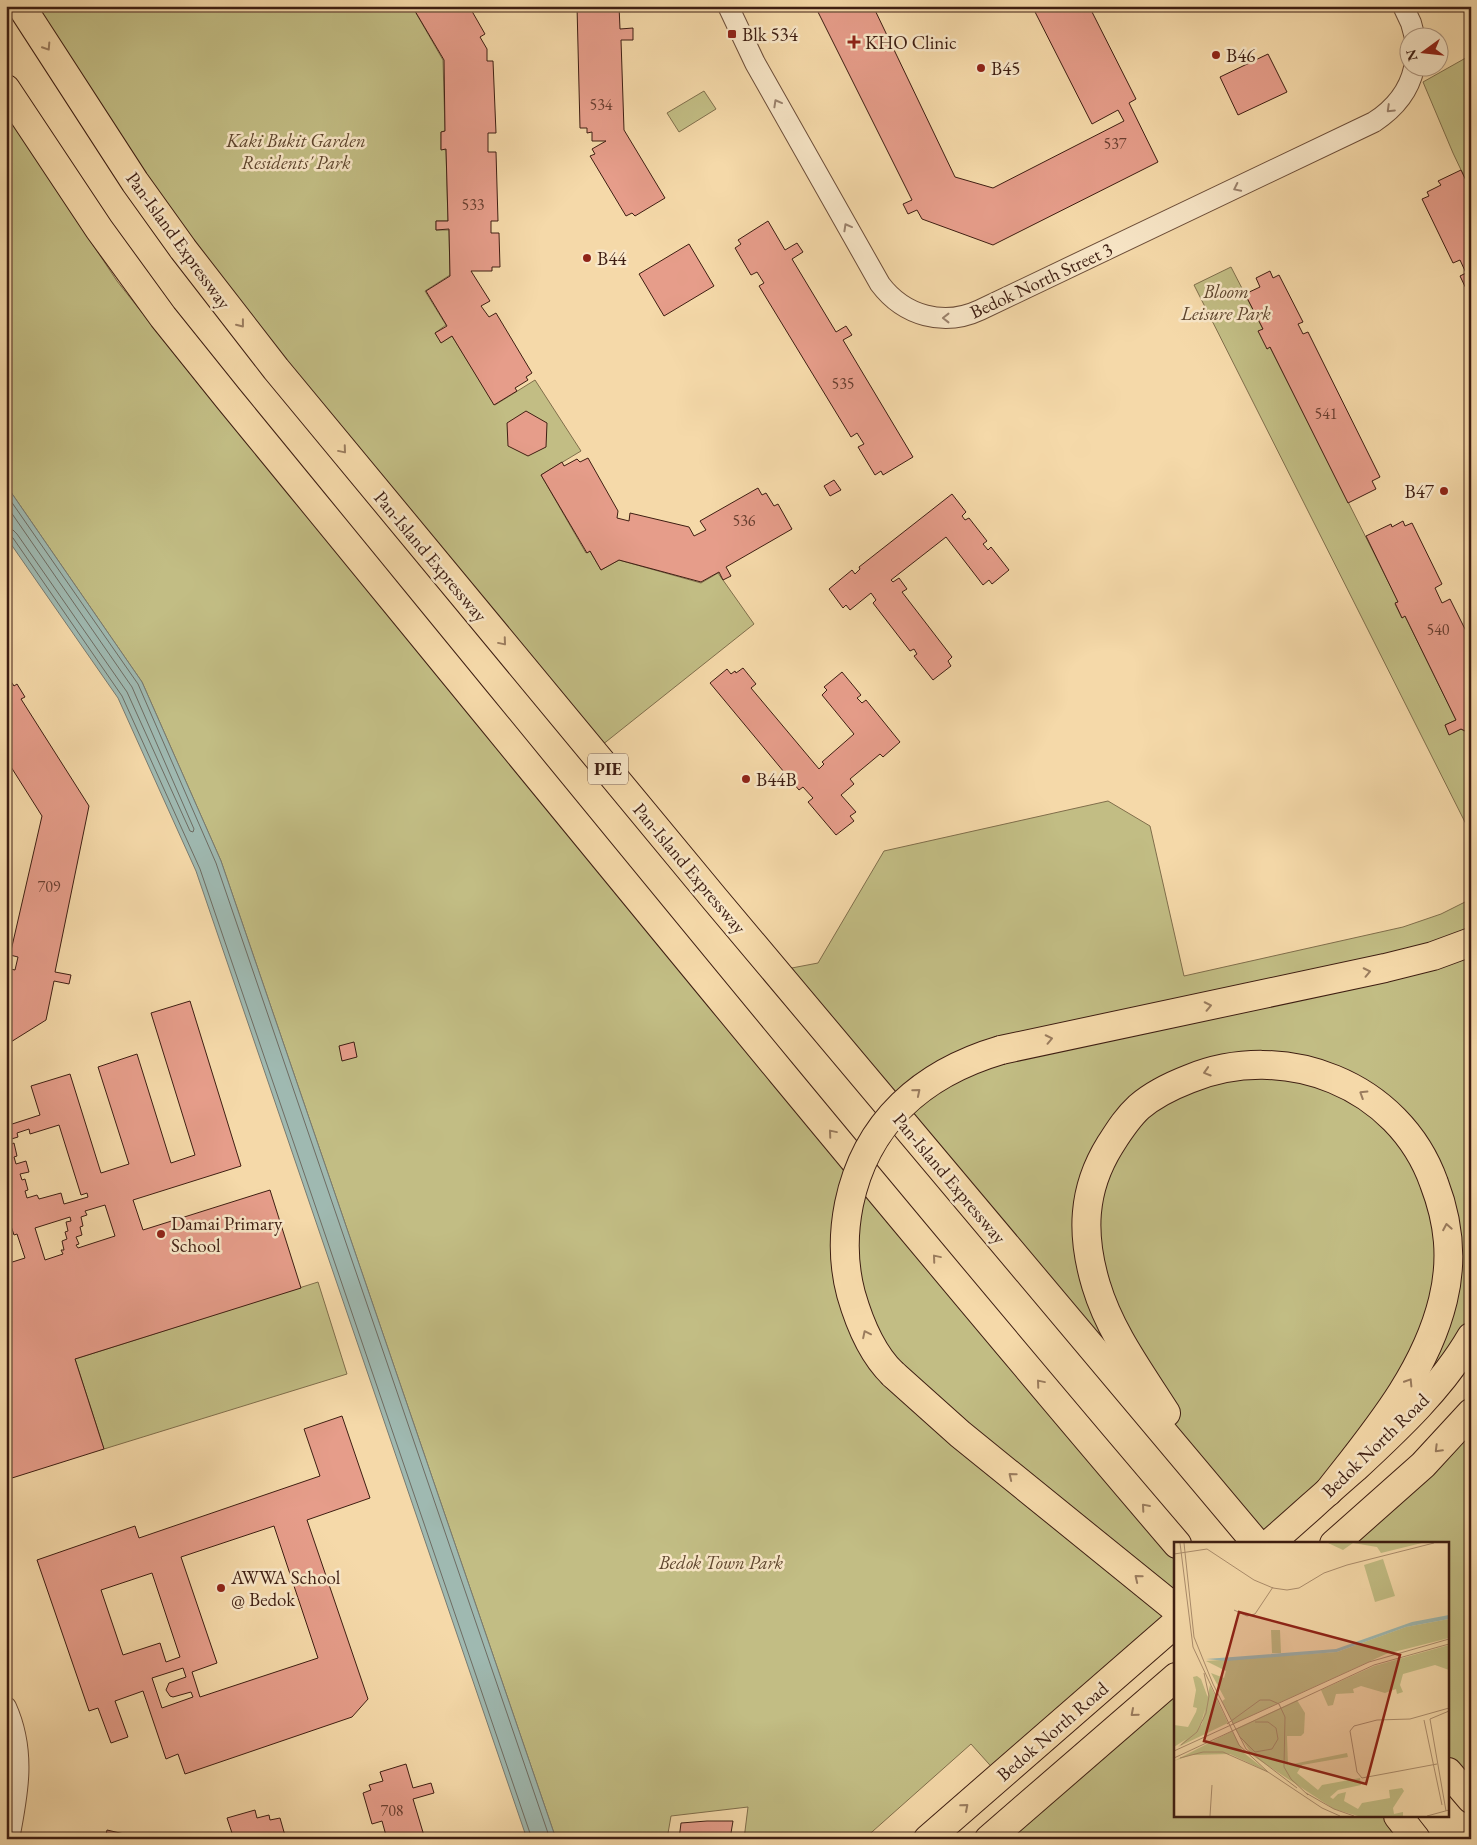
<svg xmlns="http://www.w3.org/2000/svg" width="1477" height="1845" font-family="'EB Garamond',serif">
	<style>
		.green { fill: #c2bd84; stroke: #806e4b }
		.water { fill: #9fb9b1; stroke: #787b71 }
		.lines { fill: none; stroke-linecap: round; stroke-linejoin: round }
		.shore { stroke: #6e6c62; stroke-width: 1 }
		.building { fill: #e69d8a; stroke: #3e1e12; fill-rule: evenodd }
		.street-casing { stroke: #6c4d38; stroke-width: 22 }
		.primary-casing { stroke: #3e1e12; stroke-width: 30 }
		.highway-casing { stroke: #3e1e12; stroke-width: 30 }
		.street { stroke: #f8e6c7; stroke-width: 20 }
		.primary { stroke: #f5d9a9; stroke-width: 28 }
		.highway { stroke: #f5d9a9; stroke-width: 28 }
		.highway-bridge-casing { stroke: #3e1e12; stroke-width: 30; stroke-linecap: butt }
		.highway-bridge { stroke: #f5d9a9; stroke-width: 28 }
		.oneway { stroke: #9a7c5e }
		.oneway2 { stroke: #9b826c }
		.poi-dot { fill: #8f2418; stroke: #f8e6c7; stroke-width: 2 }
		.labels { text-anchor: middle; stroke-width: 5; stroke-linejoin: round; paint-order: stroke }
		.number-label { font-size: 16px; fill: #683e30 }
		.shield { fill: #f8e6c7; stroke: #765a48; stroke-width: 1 }
		.shield-label { font-size: 18px; font-weight: bold; fill: #3e1e12 }
		.poi-label { font-size: 19px; fill: #3e1e12; stroke: #f8e6c7; text-anchor: start }
		.park-label { font-size: 19px; font-style: italic; fill: #5f462e; stroke: #f8e6c7 }
		.street-label { font-size: 19px; fill: #3e1e12; stroke: #f8e6c7 }
		.inset-road { fill: none; stroke: #ac8e6d; stroke-width: 1 }
		.view { fill: #8f2418; fill-opacity: 0.15; stroke: #8f2418; stroke-width: 2.5 }
		.inset-edge { fill: none; stroke: #3e1e12; stroke-width: 2.5 }
	</style>
	<rect width="100%" height="100%" fill="#f5d9a9"/>
	<filter id="stains"><feTurbulence type="fractalNoise" baseFrequency=".004" numOctaves="4"/><feColorMatrix values="0 0 0 0 .2 0 0 0 0 .09 0 0 0 0 .02 0 0 0 .5 -.17"/></filter>
	<radialGradient id="worn" r=".72"><stop offset=".6" stop-color="#630" stop-opacity="0"/><stop offset="1" stop-color="#630" stop-opacity=".3"/></radialGradient>
	<g class="green">
		<path d="M28 6H412L443 60 445 131 441 132V149L446 150 448 221H436V230H449L450 275 425 291 446 325 435 333 441 342 452 336 495 405 535 380 581 451 541 475 586 553 590 551 601 570 619 560 701 583 718 573 754 624 597 749 186 245Z"/>
		<path d="M1471 55V191L1453 153 1423 82Z"/>
		<path d="M704 91 716 109 679 132 667 113Z"/>
		<path d="M6 114 117 281 200 386 850 1172 862 1344 1174 1619 997 1773 971 1744 864 1839H744L748 1807 671 1816 667 1839H556L221 861 142 682 6 485Z"/>
		<path d="M1231 267 1263 329 1267 349 1270 347 1398 601 1395 604 1402 618 1405 616 1456 720 1445 725 1449 734 1461 729 1471 734V834L1194 285Z"/>
		<path d="M1108 801 1150 826 1184 976 1403 927 1441 914 1471 899V1337L1269 1544 776 971 818 963 884 851Z"/>
		<path d="M863 1170 1176 1544V1609L893 1374 848 1282Z"/>
		<path d="M318 1282 347 1374 104 1449 75 1359Z"/>
		<path d="M1471 1413V1799L1448 1772V1544H1334Z"/>
		<path d="M1176 1677V1816H1397L1416 1839H989Z"/>
	</g>
	<path class="water" d="M6 485 142 682 221 861 556 1839H527L196 871 118 698 6 537Z"/>
	<g class="lines">
		<g class="shore">
			<path d="M6 494 138 684 216 863 550 1839"/>
			<path d="M6 505 132 687 194 829 193 832 190 831 127 692 17 534 13 530 6 529"/>
			<path d="M6 535 13 538 122 696 200 869 532 1839"/>
		</g>
	</g>
	<g class="building">
		<path d="M412 6H469L485 34 480 37 487 49V61H493L496 133H488V152H496L498 221H491V233H499L500 267H492V271H471L490 301 481 306 489 317 496 313 532 373 526 377 528 380 515 388 517 391 494 405 452 336 441 343 435 333 447 326 426 291 450 276 449 229 436 230V221H448L446 149 441 150V132L445 131 444 60Z"/>
		<path d="M577 6H619L620 29 633 28V40H621L624 130 665 198 635 216 632 213 626 216 590 156 595 154 592 149 606 141H592V132L587 133V128H580Z"/>
		<path d="M815 6H873L955 177 993 188 1124 121 1118 110 1092 124 1032 6H1089L1136 99 1129 103 1158 162 993 245 922 219 917 210 908 214 903 204 912 200Z"/>
		<path d="M1268 54 1287 92 1238 115 1220 77Z"/>
		<path d="M1461 170 1471 191V299L1460 276 1466 273 1460 260 1453 263 1422 199 1429 196 1427 192 1441 185 1438 181Z"/>
		<path d="M768 221 785 250 797 243 803 252 792 259 836 332 846 326 852 335 843 340 913 457 883 475 881 471 875 475 858 447 864 444 857 433 851 437 759 286 764 283 757 272 751 275 735 248 741 244 738 240Z"/>
		<path d="M689 244 714 286 664 316 639 274Z"/>
		<path d="M1270 271 1273 278 1279 275 1303 322 1298 324 1303 334 1308 332 1380 477 1372 481 1376 489 1348 503 1270 347 1267 349 1258 331 1263 329 1245 294 1260 287 1256 278Z"/>
		<path d="M526 411 547 423 546 447 528 456 508 446 507 423Z"/>
		<path d="M588 458 618 511 617 518 629 521 630 513 689 527 694 536 706 530 700 521 758 488 762 495 766 493 774 506 778 504 792 529 726 567 731 576 723 580 719 572 701 582 619 560 601 570 590 551 587 553 541 475 562 462 564 466 577 459 580 462Z"/>
		<path d="M834 480 841 490 830 496 824 486Z"/>
		<path d="M952 494 966 512 962 516 965 520 969 518 987 541 983 544 988 550 991 547 1009 570 992 584 989 580 983 585 946 537 891 580 893 582 899 578 907 589 902 592 952 657 948 661 951 666 933 680 914 656 917 654 914 649 910 651 873 603 876 600 871 593 850 610 846 605 843 608 829 589 852 570 855 574 860 569 859 567Z"/>
		<path d="M1403 521 1405 526 1412 523 1442 584 1435 588 1442 603 1450 599 1471 641V734L1461 729 1449 735 1445 725 1456 720 1405 616 1402 618 1395 603 1398 602 1366 536 1391 524 1392 527Z"/>
		<path d="M743 668 756 684 751 688 819 769 824 764 822 762 854 734 822 695 827 690 824 687 842 672 861 695 857 698 862 703 866 700 900 742 883 757 880 754 850 779 854 784 841 795 856 812 850 816 854 821 836 835 808 802 813 798 803 787 799 790 710 683 727 669 731 674 735 671 736 673Z"/>
		<path d="M6 674 14 686 17 684 25 697 21 699 89 806 55 972 71 975 69 984 54 981 46 1020 6 1045V968L15 970 18 957 10 955 42 816 6 759Z"/>
		<path d="M190 1001 241 1166 133 1200 143 1230 270 1190 301 1288 75 1359 104 1449 12 1478 6 1460V1264L25 1258 17 1234 14 1235 6 1211V1126L40 1115 31 1086 70 1074 101 1173 129 1164 98 1067 137 1054 171 1163 195 1155 151 1013ZM59 1125 81 1195 87 1193 88 1197 64 1204 61 1193 39 1199 37 1195 27 1198 25 1191 28 1190 25 1179 22 1180 20 1174 29 1172 26 1161 16 1164 14 1157 17 1156 14 1143 10 1145 8 1140 18 1137 17 1133 29 1129 30 1134ZM105 1205 115 1236 78 1248 76 1245 79 1244 76 1237 82 1235 80 1227 83 1226 81 1217 87 1215 85 1211ZM70 1217 71 1221 66 1222 68 1231 65 1232 67 1239 62 1241 64 1250H61L63 1254 45 1260 35 1228Z"/>
		<path d="M354 1042 357 1057 342 1061 339 1046Z"/>
		<path d="M342 1416 370 1498 307 1520 368 1699 352 1717 185 1774 178 1754 166 1759 143 1691 115 1701 128 1737 111 1743 98 1708 89 1711 37 1560 135 1526 139 1538 320 1476 304 1429ZM274 1526 318 1658 200 1697 192 1672 217 1663 181 1557ZM152 1573 180 1657 166 1662 160 1643 123 1655 101 1590ZM183 1668 186 1677 169 1683 166 1690 170 1696 173 1697 191 1692 193 1697 162 1708 152 1678Z"/>
		<path d="M406 1764 413 1788 431 1783 434 1793 413 1799 425 1839H387L382 1821 372 1824 363 1793 371 1790 369 1785 383 1781 380 1772Z"/>
		<path d="M255 1810 257 1818 269 1815 270 1820 280 1818 286 1839H234L227 1818Z"/>
		<path d="M707 1821H733L730 1839H679L681 1823Z"/>
		<path d="M107 1830 146 1839H105Z"/>
	</g>
	<g class="lines">
		<defs>
			<g id="street">
				<path d="M728 6 755 63 880 284C904 316 944 327 980 310L1374 122C1394 109 1409 91 1414 68"/>
				<path d="M1403 6 1411 23 1415 38"/>
				<path d="M6 1707C26 1751 18 1793 9 1839"/>
			</g>
			<g id="primary">
				<path d="M1269 1544C1298 1519 1326 1493 1355 1468 1397 1429 1442 1387 1471 1337"/>
				<path d="M1334 1544 1423 1465 1471 1413"/>
				<path d="M928 1839 1176 1623"/>
				<path d="M989 1839 1176 1677"/>
			</g>
			<g id="highway">
				<path d="M21 6 135 182 183 249 276 369 714 898 1257 1544"/>
				<path d="M6 89 99 229 163 317 228 398C542 781 855 1167 1177 1544"/>
				<path d="M1001 1050 1385 968 1433 956 1471 942"/>
				<path d="M893 1374 960 1434 1176 1609"/>
				<path d="M1166 1413C1140 1372 1110 1332 1096 1285 1081 1235 1082 1190 1110 1145 1119 1131 1127 1118 1139 1107 1154 1094 1171 1086 1189 1079 1284 1040 1399 1084 1434 1183 1449 1222 1453 1259 1443 1300 1425 1374 1374 1433 1328 1492"/>
				<path d="M1448 1772 1471 1799"/>
				<path d="M1398 1816 1416 1839"/>
			</g>
		</defs>
		<use href="#street" class="street-casing"/>
		<use href="#primary" class="primary-casing"/>
		<use href="#highway" class="highway-casing"/>
		<use href="#street" class="street"/>
		<use href="#primary" class="primary"/>
		<use href="#highway" class="highway"/>
		<defs>
			<path id="highway-bridge" d="M893 1374C871 1353 859 1322 851 1294 843 1264 843 1234 849 1204 866 1122 923 1073 1001 1050"/>
		</defs>
		<use href="#highway-bridge" class="highway-bridge-casing"/>
		<use href="#highway-bridge" class="highway-bridge"/>
	</g>
	<defs><path id="oneway-chevron" d="M-2-3.5L2.5 0L-2 3.5" fill="none" stroke-width="1.6" stroke-linecap="round" stroke-linejoin="round" transform="scale(1.25)"/></defs>
	<g class="oneway">
		<use href="#oneway-chevron" transform="translate(47 47) rotate(57)"/>
		<use href="#oneway-chevron" transform="translate(241 324) rotate(52)"/>
		<use href="#oneway-chevron" transform="translate(343 450) rotate(50)"/>
		<use href="#oneway-chevron" transform="translate(503 642) rotate(50)"/>
		<use href="#oneway-chevron" transform="translate(1367 972) rotate(-12)"/>
		<use href="#oneway-chevron" transform="translate(1208 1006) rotate(-12)"/>
		<use href="#oneway-chevron" transform="translate(1049 1039) rotate(-12)"/>
		<use href="#oneway-chevron" transform="translate(1207 1072) rotate(163)"/>
		<use href="#oneway-chevron" transform="translate(917 1092) rotate(-40)"/>
		<use href="#oneway-chevron" transform="translate(1363 1094) rotate(-148)"/>
		<use href="#oneway-chevron" transform="translate(832 1133) rotate(-130)"/>
		<use href="#oneway-chevron" transform="translate(1447 1227) rotate(-100)"/>
		<use href="#oneway-chevron" transform="translate(936 1258) rotate(-130)"/>
		<use href="#oneway-chevron" transform="translate(866 1334) rotate(-116)"/>
		<use href="#oneway-chevron" transform="translate(1409 1382) rotate(-58)"/>
		<use href="#oneway-chevron" transform="translate(1040 1383) rotate(-130)"/>
		<use href="#oneway-chevron" transform="translate(1438 1449) rotate(135)"/>
		<use href="#oneway-chevron" transform="translate(1012 1476) rotate(-141)"/>
		<use href="#oneway-chevron" transform="translate(1145 1507) rotate(-131)"/>
		<use href="#oneway-chevron" transform="translate(1138 1578) rotate(-141)"/>
		<use href="#oneway-chevron" transform="translate(1134 1713) rotate(139)"/>
		<use href="#oneway-chevron" transform="translate(965 1807) rotate(-41)"/>
	</g>
	<g class="oneway2">
		<use href="#oneway-chevron" transform="translate(777 103) rotate(-119)"/>
		<use href="#oneway-chevron" transform="translate(1390 109) rotate(136)"/>
		<use href="#oneway-chevron" transform="translate(1237 188) rotate(154)"/>
		<use href="#oneway-chevron" transform="translate(847 227) rotate(-119)"/>
		<use href="#oneway-chevron" transform="translate(946 318) rotate(-180)"/>
	</g>
	<g class="poi-dot">
		<rect x="727" y="29" width="10" height="10" rx="2.5"/>
		<path d="M851.5 34.5h5v5h5v5h-5v5h-5v-5h-5v-5h5z"/>
		<circle cx="1216" cy="55" r="5"/>
		<circle cx="981" cy="68" r="5"/>
		<circle cx="587" cy="258" r="5"/>
		<circle cx="1444" cy="491" r="5"/>
		<circle cx="746" cy="779" r="5"/>
		<circle cx="161" cy="1234" r="5"/>
		<circle cx="221" cy="1588" r="5"/>
	</g>
	<g class="labels">
		<g class="number-label">
			<text x="601" y="110">534</text>
			<text x="1115" y="149">537</text>
			<text x="473" y="210">533</text>
			<text x="843" y="389">535</text>
			<text x="1326" y="419">541</text>
			<text x="744" y="526">536</text>
			<text x="1438" y="635">540</text>
			<text x="49" y="892">709</text>
			<text x="392" y="1816">708</text>
		</g>
		<rect class="shield" x="588" y="753.5" width="40" height="31" rx="4"/>
		<g class="shield-label">
			<text x="608" y="775">PIE</text>
		</g>
		<g class="poi-label">
			<text x="742" y="41">Blk 534</text>
			<text x="865" y="49">KHO Clinic</text>
			<text x="1226" y="62">B46</text>
			<text x="991" y="75">B45</text>
			<text x="597" y="265">B44</text>
			<text x="1434" y="498" text-anchor="end">B47</text>
			<text x="756" y="786">B44B</text>
			<text x="171" y="1230">Damai Primary<tspan x="171" dy="22">School</tspan></text>
			<text x="231" y="1584">AWWA School<tspan x="231" dy="22">@ Bedok</tspan></text>
		</g>
		<g class="park-label">
			<text x="296" y="147">Kaki Bukit Garden<tspan x="296" dy="22">Residents' Park</tspan></text>
			<text x="1226" y="298">Bloom<tspan x="1226" dy="22">Leisure Park</tspan></text>
			<text x="721" y="1569">Bedok Town Park</text>
		</g>
		<g class="street-label">
			<text transform="translate(179 240) rotate(54)" y="7">Pan-Island Expressway</text>
			<text transform="translate(1041 280) rotate(-25)" y="7">Bedok North Street 3</text>
			<text transform="translate(431 556) rotate(50)" y="7">Pan-Island Expressway</text>
			<text transform="translate(690 868) rotate(50)" y="7">Pan-Island Expressway</text>
			<text transform="translate(950 1178) rotate(50)" y="7">Pan-Island Expressway</text>
			<text transform="translate(1375 1445) rotate(-44)" y="7">Bedok North Road</text>
			<text transform="translate(1052 1731) rotate(-41)" y="7">Bedok North Road</text>
		</g>
	</g>
	<g transform="translate(1174 1542)">
		<rect width="275" height="275" fill="#f5d9a9"/>
		<path d="M154 1H248L207 11 203 5 179 1 169 8ZM209 17 221 54 201 60 190 23ZM275 77V96L212 112 59 182 48 159 51 157 37 131 50 136 52 129 32 119 163 110 232 85ZM97 88H106L107 111H98ZM275 103V128L261 123 229 132 226 143 229 150 223 152 222 147 211 151 187 144 179 147 180 151 162 152 159 163 154 164 147 148 200 124ZM23 134 27 137 34 156 27 182 17 194 0 205V183L14 185 22 170 23 166 19 165 22 148 19 135ZM36 143 54 181 4 205 28 182ZM123 158 131 171 130 191 127 194H113L114 223 173 211 174 215 128 223 123 231 144 248 148 243 186 236 187 243 164 248 156 255 159 257 164 252 172 250 170 259 184 267 188 261 216 256 215 248 228 246 230 249 219 266 220 272 229 270V274H184L160 267 79 214 61 187ZM58 189 70 211 94 230 56 212 17 213 0 219Z" fill="#c2bd84"/>
		<path d="M275 73V77L232 85 163 110 53 119 32 117 162 107 238 80Z" fill="#9fb9b1"/>
		<path class="inset-road" d="M6 1 19 105 65 203 94 230 148 266 166 274M10 1 20 95 39 142 72 207 123 246M0 12 33 7 80 38 99 46 113 48 125 46 150 31 173 23 260 1M60 68 73 74 81 72 99 45M256 177 272 269M256 177 275 169M250 178 268 263M53 182 86 158H96L105 162 111 175 110 225 117 237 134 253M65 194 81 210 98 207 104 197 102 186 94 180H81M7 203 23 190 32 171 35 154 30 131M0 209 195 120 275 97M0 216 200 123 275 102M6 216 29 210H49L94 230M263 222 188 236 183 230 176 189 180 184 203 178 236 177 275 166M132 251 160 267 180 274M36 274 38 243M253 274 275 268"/>
		<path class="view" d="M65 70 226 113 192 242 30 199Z"/>
		<rect width="275" height="275" class="inset-edge"/>
	</g>
	<rect width="1477" height="1845" fill="none" stroke="#f5d9a9" stroke-width="25"/>
	<rect x="8" y="8" width="1462" height="1830" fill="none" stroke="#3e1e12" stroke-width="2.5"/>
	<rect x="12" y="12" width="1452" height="1820" fill="none" stroke="#3e1e12"/>
	<g transform="translate(1424 52) rotate(255)"><circle r="24" fill="#f8e6c7" stroke="#ae967f"/>
	<path d="M0-4L9 19L0 12L-9 19Z" fill="#8f2418"/>
	<text y="-8" font-size="14" font-weight="bold" text-anchor="middle" fill="#3e1e12">N</text>
	</g>
	<rect width="100%" height="100%" filter="url(#stains)"/>
	<rect width="100%" height="100%" fill="url(#worn)"/>
</svg>
